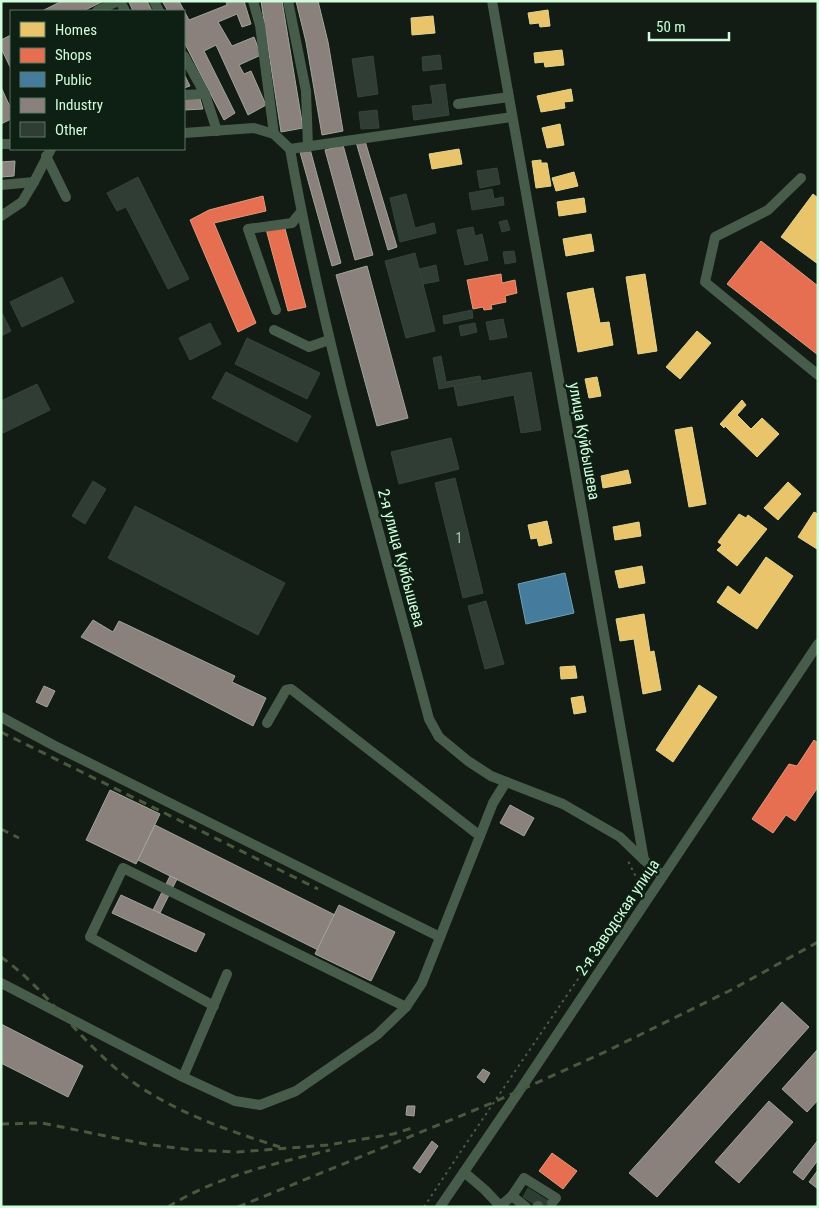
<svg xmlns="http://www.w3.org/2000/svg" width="819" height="1208" font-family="'Roboto Condensed',sans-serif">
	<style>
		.homes { fill: #e9c46a; stroke: #e1d58c }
		.shops { fill: #e76f51; stroke: #e0997a }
		.public { fill: #457b9d; stroke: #6ea2af }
		.industry { fill: #8a817c; stroke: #9fa698 }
		.building { fill: #303d34; stroke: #344539 }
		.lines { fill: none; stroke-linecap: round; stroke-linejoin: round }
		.minor-tunnel { stroke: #2e3d32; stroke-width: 10; stroke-dasharray: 10 5; stroke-linecap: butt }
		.path { stroke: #4e5c46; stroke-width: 2; stroke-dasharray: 2.5 4; stroke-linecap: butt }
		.minor { stroke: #475c4a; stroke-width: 10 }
		.rail { stroke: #49593d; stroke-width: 3; stroke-dasharray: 8 6; stroke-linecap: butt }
		.labels { text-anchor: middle; stroke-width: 5; stroke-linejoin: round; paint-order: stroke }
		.number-label { font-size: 14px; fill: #a7ccb0 }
		.street-label { font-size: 16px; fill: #cffcda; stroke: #0e1f13 }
	</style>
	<rect width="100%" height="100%" fill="#121b14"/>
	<g class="homes">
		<path d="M548 10 550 26 540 27 539 23 530 24 528 13Z"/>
		<path d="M433 16 435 33 412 35 411 18Z"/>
		<path d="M562 50 564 65 545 67 544 62 535 63 534 53Z"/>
		<path d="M571 89 573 101 564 102 565 108 541 112 537 96Z"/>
		<path d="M560 124 564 145 547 148 542 128Z"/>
		<path d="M459 149 462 164 432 169 429 154Z"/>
		<path d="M541 160V163H547L551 186 536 188 532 161Z"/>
		<path d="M574 172 578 186 556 191 552 178Z"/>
		<path d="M813 194 818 198V264L781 237Z"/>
		<path d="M584 198 586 212 559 216 557 202Z"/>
		<path d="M591 234 594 251 566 256 563 239Z"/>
		<path d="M645 274 657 351 638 354 626 277Z"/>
		<path d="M593 288 600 323 609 322 613 345 578 352 567 293Z"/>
		<path d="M697 331 711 343 680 379 666 367Z"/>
		<path d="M597 377 601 396 589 398 585 379Z"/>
		<path d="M742 400 746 405 737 415 751 429 762 418 779 434 757 457 725 426 724 428 720 424Z"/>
		<path d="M692 427 706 504 689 507 675 430Z"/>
		<path d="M628 470 631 483 603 488 601 476Z"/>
		<path d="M788 482 801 494 778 520 764 508Z"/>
		<path d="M814 512 818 514 817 549 798 537Z"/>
		<path d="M739 514 746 518 748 515 767 529 737 566 717 550 722 545 718 542Z"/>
		<path d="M547 521 552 543 539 546 537 538 531 539 528 525Z"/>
		<path d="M639 522 641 536 615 540 613 527Z"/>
		<path d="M766 557 793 576 757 629 717 602 728 586 740 595Z"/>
		<path d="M642 566 645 583 619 588 615 571Z"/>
		<path d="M644 614 650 652 654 651 661 690 643 694 634 639 620 641 616 619Z"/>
		<path d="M575 666 577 678 561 679 560 667Z"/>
		<path d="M699 685 717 697 673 762 656 750Z"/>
		<path d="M583 696 586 712 574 714 571 698Z"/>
	</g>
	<g class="shops">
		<path d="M263 196 266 211 214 223 256 323 238 332 190 220 209 210Z"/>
		<path d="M284 225 306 307 288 311 266 229Z"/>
		<path d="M761 241 818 286V355L727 284Z"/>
		<path d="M501 274 502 283 515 280 517 293 505 296 506 302 491 305 492 309 484 310 483 307 473 309 467 280Z"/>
		<path d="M814 740 818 743V787L795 821 786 815 773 833 752 819 789 764 797 766Z"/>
		<path d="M552 1153 577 1171 563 1189 539 1171Z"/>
	</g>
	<path class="public" d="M565 573 574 613 526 624 518 584Z"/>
	<g class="industry">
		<path d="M62 1H104L83 11H42Z"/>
		<path d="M131 1H147L152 11H133L129 2Z"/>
		<path d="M162 1H179L189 20 227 5 226 1H244L251 24 242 27 237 14 218 22 232 46 254 37 261 55 239 65 244 74 251 71 266 105 248 115 216 45 204 51 235 113 224 120 184 42V11H168Z"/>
		<path d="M261 1H282L303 128 281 132Z"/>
		<path d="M296 1H318L328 42 343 131 322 135 306 42Z"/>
		<path d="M11 35V69L1 48V40Z"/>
		<path d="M184 74 190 86 184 88Z"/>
		<path d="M1 87 11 109V119L1 124Z"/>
		<path d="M184 99H200L203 109 184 110Z"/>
		<path d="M365 141 397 247 388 250 356 142Z"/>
		<path d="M343 145 373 255 355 260 325 150Z"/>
		<path d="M310 149 341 263 332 266 300 152Z"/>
		<path d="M15 161 14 176 1 177V162Z"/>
		<path d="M367 266 408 418 377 426 336 275Z"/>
		<path d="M93 620 113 632 119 621 235 676 232 682 266 698 253 726 81 637Z"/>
		<path d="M44 686 55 691 47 707 36 702Z"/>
		<path d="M110 790 160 814 136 864 86 840Z"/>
		<path d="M510 805 534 818 524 836 500 823Z"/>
		<path d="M155 825 335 915 318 950 138 860Z"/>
		<path d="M170 876 177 879 160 913 153 910Z"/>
		<path d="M121 895 205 934 196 952 112 913Z"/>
		<path d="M339 905 395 932 371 981 315 954Z"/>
		<path d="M782 1002 809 1027 657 1197 629 1173Z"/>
		<path d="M1 1024 83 1066 68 1097 1 1063Z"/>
		<path d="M818 1049V1100L807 1112 782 1089Z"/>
		<path d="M483 1069 490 1073 484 1083 477 1077Z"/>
		<path d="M769 1101 793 1122 739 1183 715 1162Z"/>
		<path d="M407 1106H415L414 1116 406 1115Z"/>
		<path d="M818 1140V1160L803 1180 793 1172Z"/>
		<path d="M432 1141 438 1146 420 1173 413 1168Z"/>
		<path d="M818 1170V1189L809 1182Z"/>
	</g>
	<g class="building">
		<path d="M440 55 442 69 423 71 422 57Z"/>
		<path d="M373 56 378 94 358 97 352 59Z"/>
		<path d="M445 84 449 115 414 120 412 106 433 104 430 86Z"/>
		<path d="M377 110 379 128 361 129 359 112Z"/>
		<path d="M497 168 500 184 480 188 477 171Z"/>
		<path d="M138 177 189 279 168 289 126 207 117 211 107 193Z"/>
		<path d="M492 189 494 199 503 197 504 205 472 210 469 193Z"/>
		<path d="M406 194 415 228 434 223 436 233 400 242 390 198Z"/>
		<path d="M507 220 510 230 502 232 499 222Z"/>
		<path d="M473 227 475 236 482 234 488 260 465 265 457 230Z"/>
		<path d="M514 251 516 262 505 264 503 252Z"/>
		<path d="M415 253 435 331 406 338 385 261Z"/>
		<path d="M436 265 439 281 423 284 419 269Z"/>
		<path d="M62 277 74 302 22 327 10 302Z"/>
		<path d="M472 310 473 318 444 324 443 316Z"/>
		<path d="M1 311 11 331 1 336Z"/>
		<path d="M503 319 507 337 490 340 486 322Z"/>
		<path d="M210 323 221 344 190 360 179 338Z"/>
		<path d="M475 323 477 332 461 336 459 326Z"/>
		<path d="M247 338 320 373 307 399 235 364Z"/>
		<path d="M441 356 446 382 480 376 481 381 439 389 433 358Z"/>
		<path d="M226 372 311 416 297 442 212 398Z"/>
		<path d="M531 372 541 430 521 433 514 395 458 406 454 386Z"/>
		<path d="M37 384 50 410 3 433 1 429V401Z"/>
		<path d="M451 438 459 469 399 484 391 452Z"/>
		<path d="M455 478 483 593 463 598 435 483Z"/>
		<path d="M93 481 106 489 85 524 72 516Z"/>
		<path d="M135 506 285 583 258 635 108 558Z"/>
		<path d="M486 601 504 664 485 669 468 606Z"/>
		<path d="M528 1188 558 1207H539L523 1197Z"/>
	</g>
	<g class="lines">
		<g class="minor-tunnel">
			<path d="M528 1200 533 1191"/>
			<path d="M538 1206 543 1197"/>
		</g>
		<path class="path" d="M424 1207C493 1102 565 999 635 895L637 879 627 859"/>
		<g class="minor">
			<path d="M120 1 125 11"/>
			<path d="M154 1 159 11"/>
			<path d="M253 1 260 25 274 134"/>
			<path d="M288 1 306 91 308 147"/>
			<path d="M492 1 644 860 663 876"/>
			<path d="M97 11 118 1"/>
			<path d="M184 56 205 94 217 131"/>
			<path d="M184 95 205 94"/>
			<path d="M458 104 509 97"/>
			<path d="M184 133 254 128 274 134 290 149"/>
			<path d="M1 144H11"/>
			<path d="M290 149C324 342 379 530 429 719L439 737 468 761 491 776 563 804 620 837 644 860"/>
			<path d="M290 149 512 117"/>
			<path d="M46 156 66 197"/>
			<path d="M801 178 768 210 715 237 705 282 818 375"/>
			<path d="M1 185 34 182"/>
			<path d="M1 216 22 202 34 182 51 149"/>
			<path d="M276 310 248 229 292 223 301 212"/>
			<path d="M274 330 309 347 329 340"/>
			<path d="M1 717 53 745 440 937"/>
			<path d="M267 723 286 690 291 689 480 836"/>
			<path d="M1 983 183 1077 235 1101 260 1105 296 1091 377 1035 406 1007 422 983 493 803 506 782"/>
			<path d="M214 1006 90 937 123 868 406 1007"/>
			<path d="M183 1077 227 974"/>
			<path d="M464 1172 485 1190 501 1207"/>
			<path d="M512 1196 526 1207"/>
			<path d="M500 1206 512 1196 524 1178 556 1198 552 1203"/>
			<path d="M440 1207 520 1090 818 644"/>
			<path d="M537 1207 538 1206"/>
		</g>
		<g class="rail">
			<path d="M1 732 318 889"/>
			<path d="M1 829 19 838"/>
			<path d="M1 957C12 965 23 974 33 984 69 1020 100 1061 143 1089 186 1116 232 1132 280 1147"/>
			<path d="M1 1124 42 1123 145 1144 193 1150 238 1152 328 1145 393 1134 412 1128"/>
			<path d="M168 1207C217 1176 274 1164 330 1150"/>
			<path d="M238 1207 492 1103 607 1051 733 989 818 942"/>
		</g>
	</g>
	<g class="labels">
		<g class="number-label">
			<text x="459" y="543">1</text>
		</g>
		<g class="street-label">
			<text transform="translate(585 441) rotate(80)" y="6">улица Куйбышева</text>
			<text transform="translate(402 558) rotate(75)" y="6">2-я улица Куйбышева</text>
			<text transform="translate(617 917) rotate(-56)" y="6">2-я Заводская улица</text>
		</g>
	</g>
	<rect width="819" height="1208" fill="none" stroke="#cffcda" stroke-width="5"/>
	<rect x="10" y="10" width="175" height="140" fill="#0e1f13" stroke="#5b7763"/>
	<rect x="20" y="22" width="25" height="15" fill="#e9c46a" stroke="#5b7763"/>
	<text x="55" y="35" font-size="15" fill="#cffcda">Homes</text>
	<rect x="20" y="48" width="25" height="15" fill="#e76f51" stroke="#5b7763"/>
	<text x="55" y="60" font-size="15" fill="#cffcda">Shops</text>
	<rect x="20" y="72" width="25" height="15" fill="#457b9d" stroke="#5b7763"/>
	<text x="55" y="85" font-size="15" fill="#cffcda">Public</text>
	<rect x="20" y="98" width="25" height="15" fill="#8a817c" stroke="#5b7763"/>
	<text x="55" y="110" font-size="15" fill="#cffcda">Industry</text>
	<rect x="20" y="122" width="25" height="15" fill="#303d34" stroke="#5b7763"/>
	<text x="55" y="135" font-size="15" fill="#cffcda">Other</text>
	<path d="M649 32v8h80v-8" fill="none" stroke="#cffcda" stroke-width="2.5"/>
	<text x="656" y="32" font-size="15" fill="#cffcda" stroke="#0e1f13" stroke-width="4" paint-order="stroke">50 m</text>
</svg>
